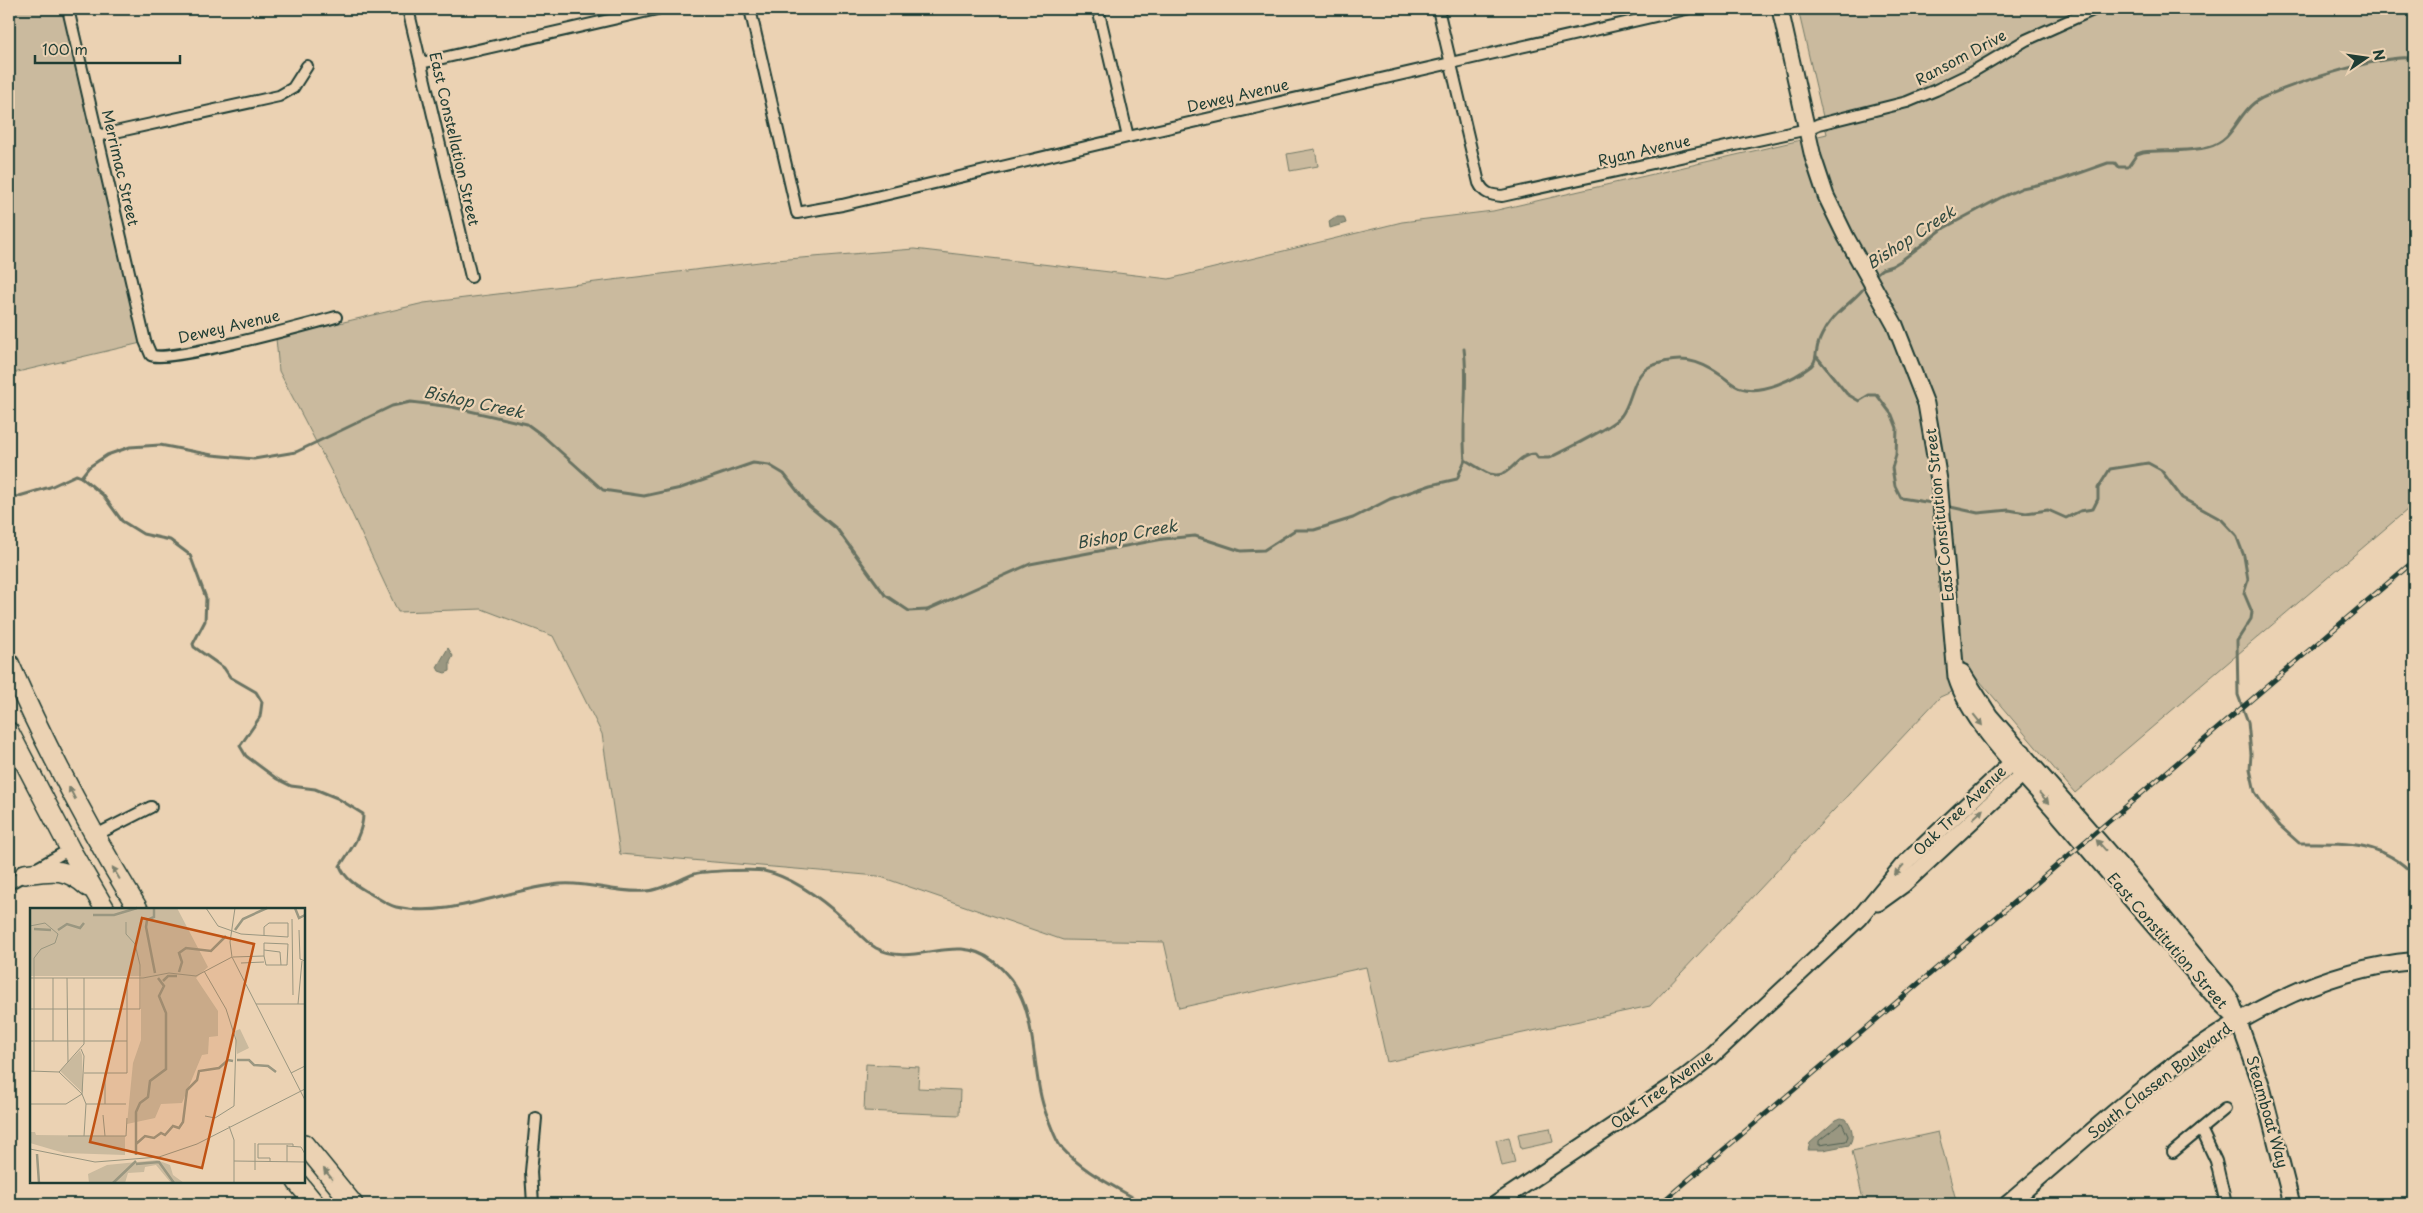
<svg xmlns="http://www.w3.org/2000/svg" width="2423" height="1213" font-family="'Playpen Sans',sans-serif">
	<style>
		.green { fill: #caba9e; stroke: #747c69 }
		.water { fill: #9a9781; stroke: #697362 }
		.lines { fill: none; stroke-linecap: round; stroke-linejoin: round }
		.shore { stroke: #506153; stroke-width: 1 }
		.stream { stroke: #697362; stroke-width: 3 }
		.street-casing { stroke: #1f3d34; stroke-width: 14 }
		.secondary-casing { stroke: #1f3d34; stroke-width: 19 }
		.primary-casing { stroke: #1f3d34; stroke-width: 20 }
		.highway-casing { stroke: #1f3d34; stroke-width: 22 }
		.street { stroke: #ebd2b3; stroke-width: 10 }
		.secondary { stroke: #ebd2b3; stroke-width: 15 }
		.primary { stroke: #ebd2b3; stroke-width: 16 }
		.highway { stroke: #ebd2b3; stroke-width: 19 }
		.rail-casing { stroke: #1f3d34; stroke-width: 5 }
		.rail { stroke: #ebd2b3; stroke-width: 3; stroke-dasharray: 9; stroke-linecap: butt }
		.oneway { fill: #7b806d }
		.labels { text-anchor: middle; stroke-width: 4.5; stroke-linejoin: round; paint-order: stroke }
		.street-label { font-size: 15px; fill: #1f3d34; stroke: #ebd2b3 }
		.water-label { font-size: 16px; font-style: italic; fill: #314a40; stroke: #ebd2b3 }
		.inset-river { fill: none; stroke: #9a9781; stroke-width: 2.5 }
		.inset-road { fill: none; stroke: #999680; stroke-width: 1 }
		.view { fill: #c05314; fill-opacity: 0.15; stroke: #c05314; stroke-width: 2.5 }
		.inset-edge { fill: none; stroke: #1f3d34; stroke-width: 2.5 }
	</style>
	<rect width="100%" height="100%" fill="#ebd2b3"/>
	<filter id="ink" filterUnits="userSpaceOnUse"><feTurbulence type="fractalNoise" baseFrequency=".02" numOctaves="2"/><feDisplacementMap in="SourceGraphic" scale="10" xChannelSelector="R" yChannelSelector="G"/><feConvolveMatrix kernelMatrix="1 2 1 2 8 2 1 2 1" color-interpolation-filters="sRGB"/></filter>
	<g filter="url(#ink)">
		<g class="green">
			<path d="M9 9H62L141 343 9 374Z"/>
			<path d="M1798 9H2414V504L2075 793 1979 680 1940 697 1650 1006 1387 1062 1366 967 1179 1008 1164 942 1063 940 878 876 620 854 602 734 553 636 482 609 398 612 339 486 279 371 276 338 424 303 776 260 914 249 1169 279 1402 222 1493 211 1827 134Z"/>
			<path d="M1315 149 1318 166 1290 171 1287 154Z"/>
			<path d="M866 1064 919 1067 918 1088 960 1090 959 1115 864 1111Z"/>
			<path d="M1550 1128 1553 1142 1521 1149 1518 1134Z"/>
			<path d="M1938 1132 1957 1204H1864L1852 1151Z"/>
			<path d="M1509 1137 1515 1163 1502 1166 1496 1140Z"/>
		</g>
		<g class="water">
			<path d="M1335 217H1344L1346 223 1330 228 1329 221Z"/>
			<path d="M448 648 453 656 450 662V671L445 673 439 671 437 667Z"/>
			<path d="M1841 1118 1846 1119C1852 1126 1855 1137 1849 1145L1823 1150H1808L1810 1143 1836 1120Z"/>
		</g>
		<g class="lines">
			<path class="shore" d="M1842 1123 1848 1136 1846 1141 1819 1145V1141Z"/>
			<g class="stream">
				<path d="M1872 277 1882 269 1892 266 1902 260 1944 228 2000 198 2022 188 2060 180 2108 163H2115L2118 167H2128L2137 154 2143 152C2162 150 2190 152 2208 147 2234 140 2236 117 2254 103 2274 88 2392 51 2414 59"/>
				<path d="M1464 349C1469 386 1461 423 1465 460"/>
				<path d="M1817 357 1847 394 1859 401 1869 395H1877L1892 415 1897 428 1896 455 1892 468 1895 486 1901 498 1938 504"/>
				<path d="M81 477 89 467 107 455 130 447 160 445 212 455 254 459 296 452 392 406 411 402 452 407 527 424 542 435 603 490 644 496 681 488 753 463 769 465 784 474 809 506 837 529 885 595 909 611 927 610 1030 564 1163 539 1195 536 1241 551 1264 550 1295 530H1314L1353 518 1390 499 1431 485 1457 479 1465 460C1473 464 1482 471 1490 474 1512 480 1514 454 1535 454L1538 458H1549C1563 451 1613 427 1621 416 1633 401 1631 375 1651 366 1679 355 1698 359 1722 376 1728 380 1733 386 1741 388 1761 395 1794 379 1811 366 1817 361 1815 356 1817 349 1818 341 1825 328 1830 322 1840 308 1857 299 1867 284"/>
				<path d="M81 477 103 495 122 521 143 534 170 540 190 555 206 598 205 621 193 644 194 647 224 668 230 677 256 692 262 702 260 717 240 746 246 756 277 779 291 786 315 789 337 798 363 814C363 834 351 849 340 866 345 879 357 886 369 893 377 897 387 905 396 907 450 919 506 889 560 884 588 881 618 894 646 891 662 890 678 880 694 874 703 871 754 869 764 871 793 877 824 901 846 921 856 930 864 941 876 948 915 969 954 931 993 961 1045 1002 1026 1065 1048 1119 1052 1128 1055 1139 1061 1147 1084 1173 1115 1186 1144 1204"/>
				<path d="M9 499 50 487 76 475 81 477"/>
				<path d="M1946 506 1978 513 2009 510 2026 513 2048 510 2066 518 2080 511 2093 509 2098 499V488L2110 469 2148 463 2161 470 2182 498 2222 520 2236 535 2244 556 2248 580 2244 593 2252 612 2251 619 2237 641 2238 695 2248 722 2251 754 2250 769 2255 792 2262 803 2280 826 2299 843C2344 843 2381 840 2414 875"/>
			</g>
			<defs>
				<g id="street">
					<path d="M68 9 145 341 151 355C165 364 310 324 336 317"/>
					<path d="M408 9 471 277"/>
					<path d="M750 9 797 213 842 205 1128 137 1686 9"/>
					<path d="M1098 9 1128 137"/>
					<path d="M1438 9 1479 183C1484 194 1491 195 1502 196L1808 129 1819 124 1907 102 1936 90 1967 75 2026 40 2095 9"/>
					<path d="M421 63 657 9"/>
					<path d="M97 136 279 96 293 88 307 66"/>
					<path d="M94 836 151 807"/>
					<path d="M9 884 70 849"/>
					<path d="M2201 1129 2216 1161 2226 1204"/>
					<path d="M2173 1152 2225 1109"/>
					<path d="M533 1204 531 1172 536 1118"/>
				</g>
				<g id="secondary">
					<path d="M1780 9 1813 157 1826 196 1846 237 1895 325 1926 404 1939 480 1956 677C1971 725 2023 774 2057 813 2111 876 2166 940 2220 1003L2238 1020"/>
					<path d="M1962 672 1990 716 2137 885 2231 1000 2262 1087 2292 1204"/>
					<path d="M1878 903 1903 885 2030 767"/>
					<path d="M1496 1204 1683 1079 1711 1057 1859 918 1902 866 2023 752"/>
				</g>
				<path id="primary" d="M2008 1204C2127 1104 2251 975 2414 961"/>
				<g id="highway">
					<path d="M9 663C46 748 90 830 138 909"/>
					<path d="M9 732 70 849 105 909"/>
					<path d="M25 874C53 870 66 867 88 887"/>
					<path d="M304 1144 353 1204"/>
					<path d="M297 1182 315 1204"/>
				</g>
			</defs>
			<use href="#street" class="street-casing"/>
			<use href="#secondary" class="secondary-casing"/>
			<use href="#primary" class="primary-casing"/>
			<use href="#highway" class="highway-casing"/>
			<use href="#street" class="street"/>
			<use href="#secondary" class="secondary"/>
			<use href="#primary" class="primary"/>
			<use href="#highway" class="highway"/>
			<defs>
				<path id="rail" d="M1660 1204 2414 561"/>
			</defs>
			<use href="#rail" class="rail-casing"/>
			<use href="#rail" class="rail"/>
		</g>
		<defs><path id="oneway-solid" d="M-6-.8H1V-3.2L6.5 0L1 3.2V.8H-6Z" transform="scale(1.25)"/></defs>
		<g class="oneway">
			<use href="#oneway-solid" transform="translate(1978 720) rotate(52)"/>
			<use href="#oneway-solid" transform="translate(72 793) rotate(-117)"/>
			<use href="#oneway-solid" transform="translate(2044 798) rotate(49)"/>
			<use href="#oneway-solid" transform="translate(1978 814) rotate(-43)"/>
			<use href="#oneway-solid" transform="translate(2101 845) rotate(-132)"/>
			<use href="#oneway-solid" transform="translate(1899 870) rotate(131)"/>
			<use href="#oneway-solid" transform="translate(116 873) rotate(-121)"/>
			<use href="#oneway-solid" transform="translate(328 1174) rotate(-129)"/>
		</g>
	</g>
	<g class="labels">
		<g class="street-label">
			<text transform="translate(1961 58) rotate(-28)" y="5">Ransom Drive</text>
			<text transform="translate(1238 96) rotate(-13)" y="5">Dewey Avenue</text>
			<text transform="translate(454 139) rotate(77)" y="5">East Constellation Street</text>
			<text transform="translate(1644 151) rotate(-13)" y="5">Ryan Avenue</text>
			<text transform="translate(120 168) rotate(77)" y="5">Merrimac Street</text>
			<text transform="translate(229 327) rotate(-13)" y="5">Dewey Avenue</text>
			<text transform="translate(1940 515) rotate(-96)" y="5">East Constitution Street</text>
			<text transform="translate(1960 811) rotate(-44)" y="5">Oak Tree Avenue</text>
			<text transform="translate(2167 941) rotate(49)" y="5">East Constitution Street</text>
			<text transform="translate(2160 1081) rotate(-38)" y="5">South Classen Boulevard</text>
			<text transform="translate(1662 1090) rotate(-36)" y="5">Oak Tree Avenue</text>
			<text transform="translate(2267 1112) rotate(74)" y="5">Steamboat Way</text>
		</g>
		<g class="water-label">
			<text transform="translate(1911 237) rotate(-33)" y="6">Bishop Creek</text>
			<text transform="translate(474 402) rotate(12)" y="6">Bishop Creek</text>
			<text transform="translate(1127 534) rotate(-10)" y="6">Bishop Creek</text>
		</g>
	</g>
	<g transform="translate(30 908)">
		<rect width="275" height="275" fill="#ebd2b3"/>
		<path d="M0 0H147L178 59 166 70 188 103V128L179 129 178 146 172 147 152 195 131 196 125 210 97 216 103 155 111 132V68H0ZM210 121 219 140 207 146 205 123ZM50 142 52 147 53 185 30 163ZM0 224H5L6 227 95 228V247L34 245 0 235ZM127 252 140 257 143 267 154 275H141L126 257 115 259 114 264 98 265 95 275H59L58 266 77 257Z" fill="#caba9e"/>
		<path class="inset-river" d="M124 0V9L117 12 116 19 125 65M265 0 269 10 275 7M63 7H84L107 0M4 21 21 22M28 22 37 16 50 20 54 15M205 22 213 11 237 0M149 64 152 54 149 45 156 40 181 43 196 28M133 73 138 68H147M207 152H219L224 157 238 158 246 164M106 236 115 228 124 230 131 225 135 227 143 218 149 220 153 214 157 182 167 172 169 163 189 160 198 152 203 153M7 246 9 275M106 247V204L110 195 118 189 120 173 136 161V105L129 88 134 78 128 70M106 256 129 254 144 275M83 275 106 253"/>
		<path class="inset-road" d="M176 0 188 18 211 26 258 29V15H239L234 19V27M205 0 200 34 202 49 275 192M262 11 263 87M0 18 15 15 28 26 25 35 11 41 4 50V164M269 22 270 51 275 53M234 42 250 44 251 57M203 49 234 48 236 57H257L258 36 234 35V48M211 55 234 54M174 63 196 101 206 132 204 198 185 210 175 208M0 70H113L139 65 166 68 202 49M23 70V133M37 70 38 154M226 96H275M268 96 272 53M0 101H110V57L105 36 96 26V14M0 133H97M51 141 54 148 52 186 56 196 54 228M0 163 29 164M29 164 54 136V70M54 165H97V70M261 165 275 158M0 196H36L52 186 29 164M56 196H96M75 196V165M73 207 75 228M199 218 204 232V275M38 228H96L97 210M257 237V254M257 238 271 239 275 246M0 241 65 254 129 249 167 236 275 181M204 253 275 254M240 254V250H228V236H263V238M225 262V235"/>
		<path class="view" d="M112 10 224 36 172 260 60 234Z"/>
		<rect width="275" height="275" class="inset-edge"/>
	</g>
	<rect width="2423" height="1213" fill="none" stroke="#ebd2b3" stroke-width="30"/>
	<rect x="15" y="15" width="2393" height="1183" fill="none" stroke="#1f3d34" stroke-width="2" filter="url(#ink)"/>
	<g transform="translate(2366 58) rotate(77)" stroke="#ebd2b3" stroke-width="4" paint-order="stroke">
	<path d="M0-4L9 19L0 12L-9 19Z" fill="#1f3d34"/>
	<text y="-8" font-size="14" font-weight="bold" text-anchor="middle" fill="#1f3d34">N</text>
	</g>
	<path d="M35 55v8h145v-8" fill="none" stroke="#1f3d34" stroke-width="2.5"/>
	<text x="42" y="55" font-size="15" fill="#1f3d34" stroke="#ebd2b3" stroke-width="4" paint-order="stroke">100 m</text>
</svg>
